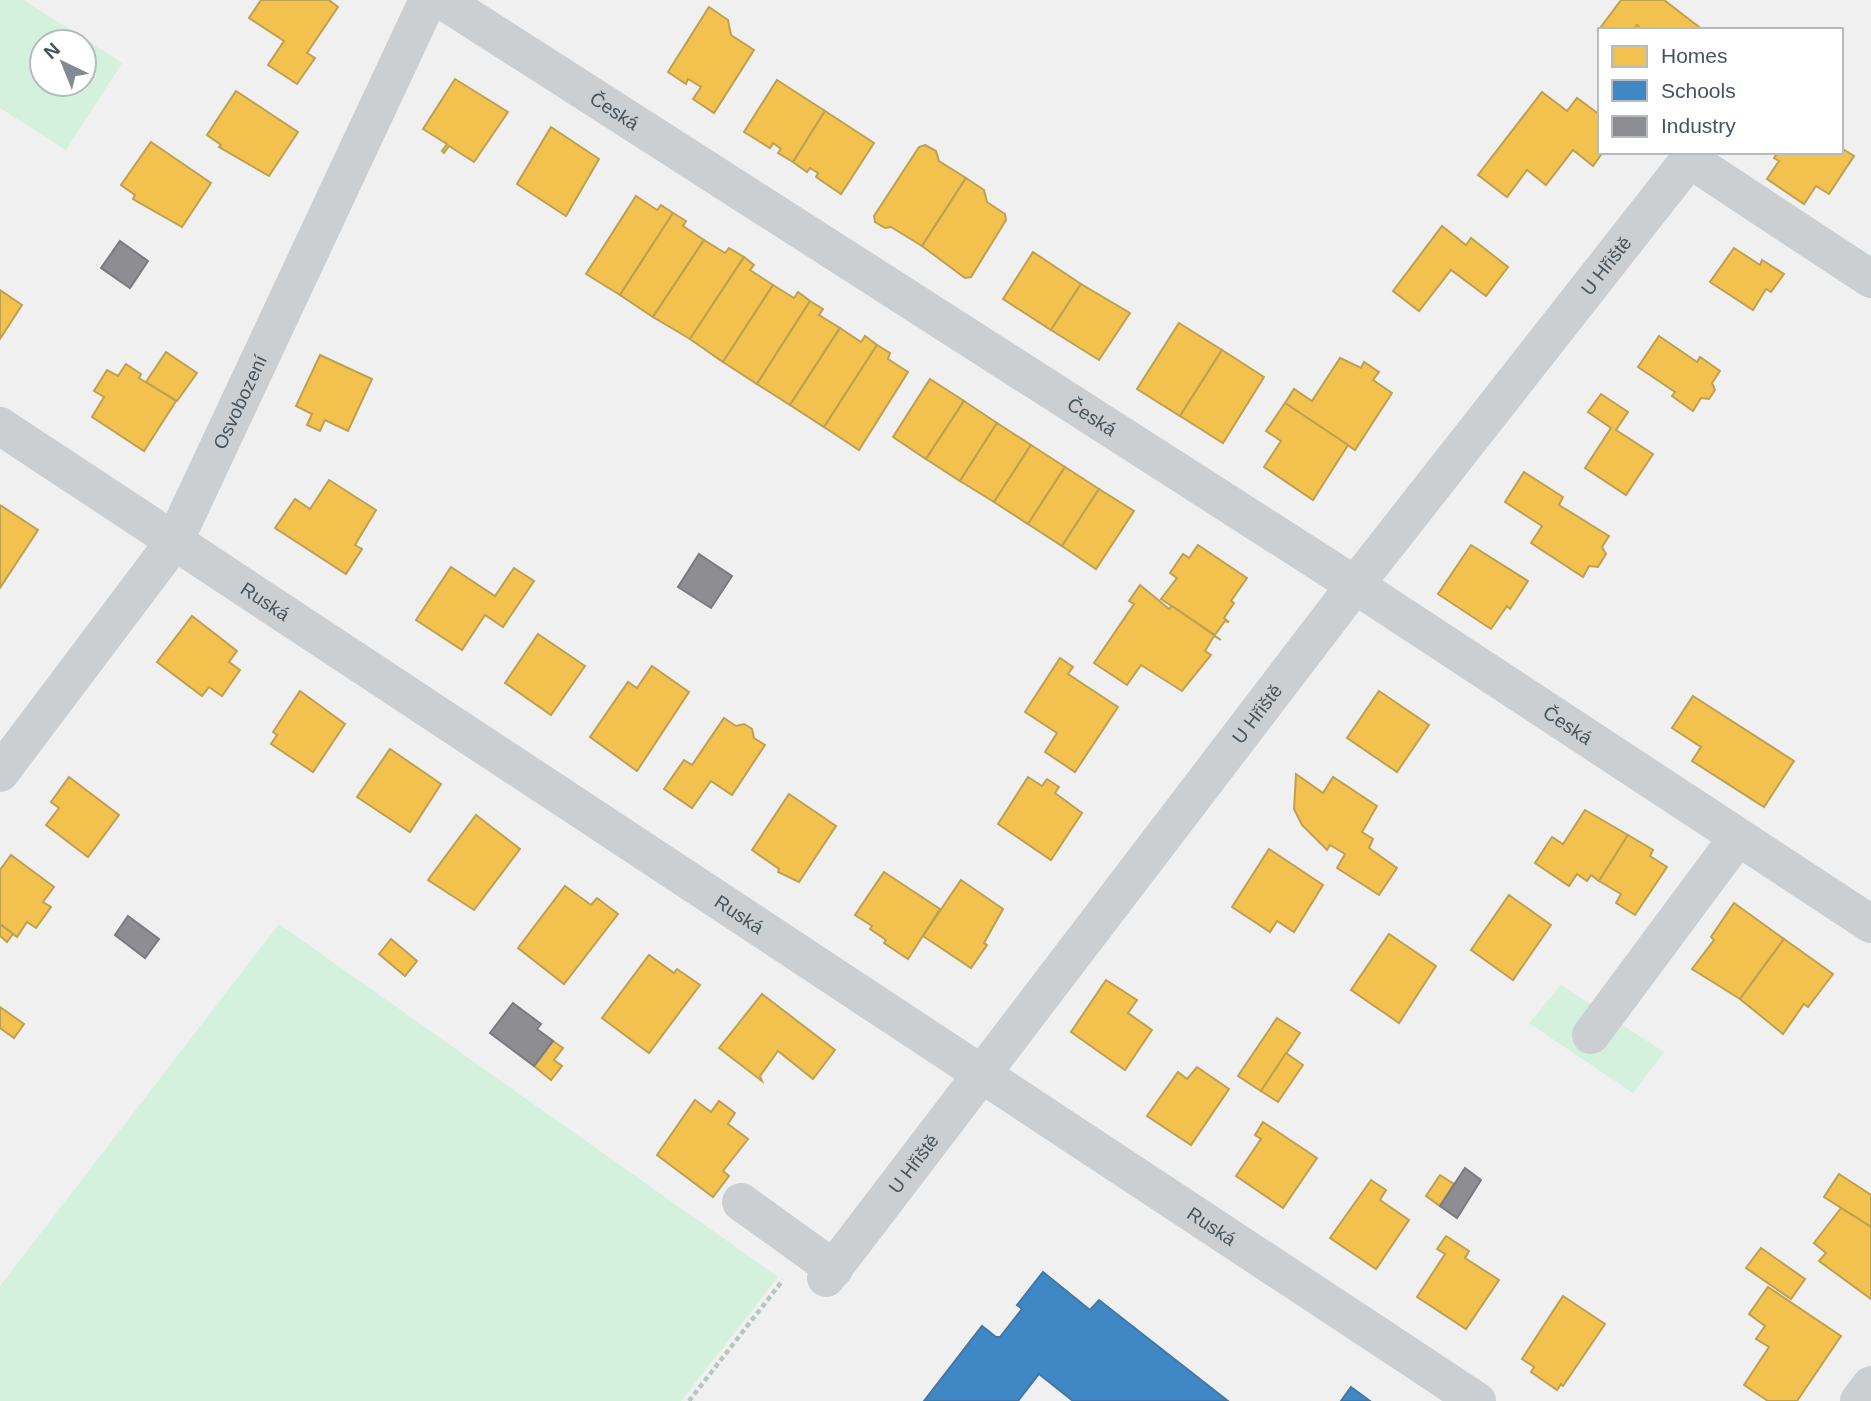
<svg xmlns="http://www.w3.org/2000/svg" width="1871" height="1401" font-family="Arial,sans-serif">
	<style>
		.green { fill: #d3f1dc; fill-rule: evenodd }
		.homes { fill: #f2c14e; stroke: #bea053; stroke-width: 2 }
		.schools { fill: #3f88c5; stroke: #4178a6; stroke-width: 2 }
		.industry { fill: #8d8d92; stroke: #787c82; stroke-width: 2 }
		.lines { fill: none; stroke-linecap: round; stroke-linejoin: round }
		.path { stroke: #b8c6c0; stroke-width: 4.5; stroke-dasharray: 5 3.5; stroke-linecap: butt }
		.minor { stroke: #cccfd1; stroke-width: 38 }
		.labels { text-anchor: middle; stroke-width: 7; stroke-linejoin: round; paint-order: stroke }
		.street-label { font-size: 19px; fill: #46545e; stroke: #fff }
	</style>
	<rect width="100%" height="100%" fill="#f1f0f0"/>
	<g class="green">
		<path d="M0 0H24L122 63 66 150 0 108ZM84 42V84H42V42Z"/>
		<path d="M279 924 778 1277 681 1401H0V1286Z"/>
		<path d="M1561 985 1664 1052 1633 1093 1529 1023Z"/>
	</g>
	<g class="homes">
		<path d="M261 0H329L338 7 307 53 315 58 297 84 268 65 284 41 249 18Z"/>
		<path d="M1621 0H1664L1703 30H1642L1637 25 1633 30H1600V33L1598 31Z"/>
		<path d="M709 7 728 20 731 35 754 50 714 113 693 99 701 87 688 79 686 84 668 72Z"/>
		<path d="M455 79 508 112 474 162 449 146 444 153 442 151 447 144 423 129Z"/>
		<path d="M777 80 825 111 793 162 778 153 781 149 773 143 770 148 744 132Z"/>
		<path d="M236 91 298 132 269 176 219 147 221 145 207 135Z"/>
		<path d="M1542 92 1567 111 1577 98 1600 115V152H1603L1593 166 1573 150 1546 185 1527 170 1507 197 1478 175Z"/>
		<path d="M825 111 874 143 841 194 816 177 818 173 810 168 807 172 793 162Z"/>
		<path d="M551 127 599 159 566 216 517 184Z"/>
		<path d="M151 142 211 183 182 227 133 199 135 195 121 185Z"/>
		<path d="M925 145 936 151 939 161 966 178 922 246 891 227 885 228 875 222 874 216 919 147Z"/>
		<path d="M1841 148 1854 156 1829 194 1816 186 1804 204 1767 179 1779 161 1774 158 1778 152H1841Z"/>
		<path d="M966 178 984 190 987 202 1005 214 1006 220 971 277 965 278 922 246Z"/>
		<path d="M636 196 657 210 661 205 673 213 620 295 586 274Z"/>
		<path d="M673 213 686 221 683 226 704 240 653 317 620 295Z"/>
		<path d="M1442 226 1466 245 1471 238 1508 267 1486 296 1451 270 1419 311 1393 291Z"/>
		<path d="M704 240 725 253 729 248 744 257 690 339 653 317Z"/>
		<path d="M1734 248 1760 265 1762 260 1784 274 1771 292 1766 289 1753 310 1710 282Z"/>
		<path d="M1033 252 1081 284 1051 330 1003 299Z"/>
		<path d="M744 257 754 265 750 270 773 285 723 362 690 339Z"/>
		<path d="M1081 284 1130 313 1099 360 1051 330Z"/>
		<path d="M773 285 794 298 798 292 810 301 757 384 723 362Z"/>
		<path d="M0 290 22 305 0 339Z"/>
		<path d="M810 301 823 309 819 315 840 328 790 405 757 384Z"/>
		<path d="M1179 323 1222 350 1180 416 1137 389Z"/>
		<path d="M840 328 861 342 865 336 877 345 824 427 790 405Z"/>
		<path d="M1659 336 1697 362 1700 357 1720 371 1712 383 1715 390 1709 399 1701 398 1693 411 1672 396 1675 392 1638 367Z"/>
		<path d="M877 345 890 353 888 359 908 372 859 450 824 427Z"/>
		<path d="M1222 350 1264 377 1223 443 1180 416Z"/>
		<path d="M166 352 197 373 177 401 146 382Z"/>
		<path d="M320 355 372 379 348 431 325 420 320 431 307 425 312 414 296 406Z"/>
		<path d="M1340 358 1361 368 1364 362 1379 372 1373 380 1392 393 1355 450 1285 403 1294 389 1312 401Z"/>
		<path d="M126 364 141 374 139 378 176 401 144 451 92 417 104 397 94 391 107 370 118 376Z"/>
		<path d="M930 379 964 401 926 459 893 437Z"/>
		<path d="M1601 394 1628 412 1616 430 1653 454 1626 495 1585 468 1611 428 1588 412Z"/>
		<path d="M964 401 997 423 960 481 926 459Z"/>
		<path d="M1285 403 1348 445 1313 500 1264 467 1281 441 1266 431Z"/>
		<path d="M997 423 1031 445 994 502 960 481Z"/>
		<path d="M1031 445 1065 467 1028 524 994 502Z"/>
		<path d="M1065 467 1099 489 1062 546 1028 524Z"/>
		<path d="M1524 472 1563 497 1559 505 1609 536 1602 547 1606 554 1598 567 1589 566 1583 577 1531 543 1542 526 1505 502Z"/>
		<path d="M329 480 376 510 355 545 362 549 346 574 275 528 295 499 310 509Z"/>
		<path d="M1099 489 1134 511 1096 569 1062 546Z"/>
		<path d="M0 505 38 530 0 588Z"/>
		<path d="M1198 545 1247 578 1231 601 1234 603 1224 618 1229 622 1225 621 1215 635 1161 599 1177 578 1170 573 1183 554 1189 558Z"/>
		<path d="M1471 545 1528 581 1510 609 1507 606 1491 629 1438 594Z"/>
		<path d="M451 567 495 596 514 568 534 581 503 627 485 615 462 650 416 620Z"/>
		<path d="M1140 585 1169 609 1172 606 1221 640 1214 636 1205 651 1211 655 1182 691 1141 665 1127 685 1094 663 1134 604 1129 601Z"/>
		<path d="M192 616 237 651 229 662 240 670 222 696 209 687 202 696 157 662Z"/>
		<path d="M538 634 585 666 551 715 505 683Z"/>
		<path d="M1060 658 1073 667 1068 674 1118 707 1075 772 1045 752 1057 733 1025 712Z"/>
		<path d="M652 666 689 692 637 771 590 737 628 682 637 688Z"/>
		<path d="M300 691 345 724 313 772 271 744 277 735 273 732Z"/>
		<path d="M1379 691 1429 725 1397 772 1347 738Z"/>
		<path d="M1693 696 1794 761 1764 807 1692 761 1701 747 1672 728Z"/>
		<path d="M724 718 736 726 744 724 752 729 754 738 765 745 732 795 711 781 692 808 664 789 684 760 692 765Z"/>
		<path d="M390 749 441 784 410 832 357 797Z"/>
		<path d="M1296 774 1323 793 1333 777 1377 806 1362 832 1373 839 1369 848 1397 868 1379 895 1337 868 1345 854 1330 845 1327 850 1302 825 1294 809Z"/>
		<path d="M69 777 119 815 88 857 46 825 59 808 51 802Z"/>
		<path d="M1028 777 1042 786 1047 779 1059 787 1055 793 1082 813 1051 860 998 824Z"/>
		<path d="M789 794 836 826 799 882 778 872 779 869 752 850Z"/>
		<path d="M1585 810 1628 835 1599 881 1591 875 1587 881 1577 874 1569 886 1535 863 1552 837 1563 844Z"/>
		<path d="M476 815 520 849 474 910 428 880Z"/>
		<path d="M1628 835 1653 850 1650 856 1667 867 1635 915 1616 903 1621 894 1599 881Z"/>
		<path d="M1269 849 1323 885 1294 932 1277 921 1270 932 1232 907Z"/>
		<path d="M11 855 54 887 43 902 51 907 36 928 27 922 17 937 0 924V870Z"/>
		<path d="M884 872 940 909 908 959 884 943 886 940 870 929 872 926 855 915Z"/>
		<path d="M961 880 1003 909 984 943 987 945 971 968 923 936Z"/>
		<path d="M565 886 591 905 597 898 618 914 564 984 518 948Z"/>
		<path d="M1509 895 1551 925 1513 980 1471 950Z"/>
		<path d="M1734 903 1784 939 1740 999 1692 969 1714 940 1711 937Z"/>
		<path d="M0 924 13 934 7 942 0 936Z"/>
		<path d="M1389 934 1436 966 1399 1023 1351 990Z"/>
		<path d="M391 939 417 961 405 976 379 954Z"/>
		<path d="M1784 939 1833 974 1808 1007 1804 1004 1783 1034 1740 999Z"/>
		<path d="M649 955 674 973 677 969 700 985 649 1053 602 1018Z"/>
		<path d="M1106 980 1137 1000 1128 1013 1152 1030 1125 1070 1071 1032Z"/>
		<path d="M762 994 835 1050 813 1079 778 1051 760 1076 762 1081 719 1048Z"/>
		<path d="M0 1007 24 1024 14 1038 0 1028Z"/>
		<path d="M1277 1018 1300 1033 1261 1091 1238 1076Z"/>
		<path d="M553 1041 563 1048 554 1060 562 1066 551 1080 534 1066Z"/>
		<path d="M1286 1053 1303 1065 1278 1102 1261 1091Z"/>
		<path d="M1197 1067 1229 1089 1191 1145 1147 1116 1178 1072 1187 1079Z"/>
		<path d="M695 1100 711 1112 719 1101 735 1113 728 1124 748 1139 723 1171 729 1176 713 1197 657 1155Z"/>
		<path d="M1263 1122 1317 1158 1283 1208 1236 1176 1261 1139 1255 1135Z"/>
		<path d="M1839 1174 1871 1195V1227L1824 1197Z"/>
		<path d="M1440 1175 1454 1184 1440 1206 1426 1196Z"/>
		<path d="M1371 1180 1386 1190 1380 1200 1409 1220 1376 1269 1330 1238Z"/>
		<path d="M1841 1208 1871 1227V1299L1819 1261 1826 1253 1814 1243Z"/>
		<path d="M1446 1236 1469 1251 1465 1258 1499 1280 1466 1329 1417 1297 1445 1254 1437 1249Z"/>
		<path d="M1761 1248 1805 1279 1791 1299 1746 1268Z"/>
		<path d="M1768 1287 1841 1336 1797 1401H1768L1744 1385 1769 1347 1756 1339 1765 1326 1749 1314Z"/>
		<path d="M1563 1296 1605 1324 1563 1386 1561 1384 1557 1390 1531 1372 1534 1367 1522 1359Z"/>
	</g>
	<g class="schools">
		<path d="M1043 1272 1090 1310 1099 1300 1228 1401H1073L1039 1374 1018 1401H924L982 1326 996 1337H1000L1022 1309 1017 1305Z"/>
		<path d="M1351 1387 1370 1401H1341Z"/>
	</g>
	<g class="industry">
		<path d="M120 241 148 261 130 288 101 268Z"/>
		<path d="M699 554 732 576 711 608 678 587Z"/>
		<path d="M128 916 159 939 145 958 115 935Z"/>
		<path d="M513 1003 541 1024 537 1029 553 1041 534 1066 490 1033Z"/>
		<path d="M1465 1168 1481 1180 1457 1218 1440 1206Z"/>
	</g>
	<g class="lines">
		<path class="path" d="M689 1401 783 1280"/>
		<g class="minor">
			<path id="s1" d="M442 0 1355 585 1871 924"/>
			<path d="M1689 159 1871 279"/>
			<path id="s2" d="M0 426 1477 1401"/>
			<path id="s3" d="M0 773 174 542 428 0"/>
			<path d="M1591 1035 1738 837"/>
			<path d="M741 1202 834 1269"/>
			<path id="s4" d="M826 1278 1355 585 1695 152"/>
			<path d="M1859 1401 1871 1385"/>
		</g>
	</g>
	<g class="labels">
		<g class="street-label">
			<text dy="7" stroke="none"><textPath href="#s1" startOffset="205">Česká</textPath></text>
			<text dy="7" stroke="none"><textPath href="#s4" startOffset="1278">U Hřiště</textPath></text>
			<text dy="7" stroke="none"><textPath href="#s3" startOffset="444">Osvobození</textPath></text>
			<text dy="7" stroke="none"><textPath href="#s1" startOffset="772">Česká</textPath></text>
			<text dy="7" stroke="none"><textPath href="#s2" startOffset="318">Ruská</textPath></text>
			<text dy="7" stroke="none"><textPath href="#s4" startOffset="710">U Hřiště</textPath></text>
			<text dy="7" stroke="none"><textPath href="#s1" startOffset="1339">Česká</textPath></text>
			<text dy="7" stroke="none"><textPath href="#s2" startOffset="886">Ruská</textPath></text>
			<text dy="7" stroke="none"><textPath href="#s4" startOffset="144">U Hřiště</textPath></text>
			<text dy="7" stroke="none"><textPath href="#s2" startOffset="1452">Ruská</textPath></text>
		</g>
	</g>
	<rect x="1598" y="28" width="245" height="126" fill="#ffffff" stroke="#b5bbbf" stroke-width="2"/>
	<rect x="1612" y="46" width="35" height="21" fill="#f2c14e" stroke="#b5bbbf" stroke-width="2"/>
	<text x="1661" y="63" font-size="21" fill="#46545e">Homes</text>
	<rect x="1612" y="80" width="35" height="21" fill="#3f88c5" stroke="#b5bbbf" stroke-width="2"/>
	<text x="1661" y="98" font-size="21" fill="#46545e">Schools</text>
	<rect x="1612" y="116" width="35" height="21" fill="#8d8d92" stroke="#b5bbbf" stroke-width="2"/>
	<text x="1661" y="133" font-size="21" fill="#46545e">Industry</text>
	<g transform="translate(63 63) rotate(317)"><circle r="33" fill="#ffffff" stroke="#b5bbbf" stroke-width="2"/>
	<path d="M0-5L12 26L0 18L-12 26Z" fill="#828b91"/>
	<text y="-10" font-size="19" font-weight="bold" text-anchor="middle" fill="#46545e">N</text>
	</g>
</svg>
